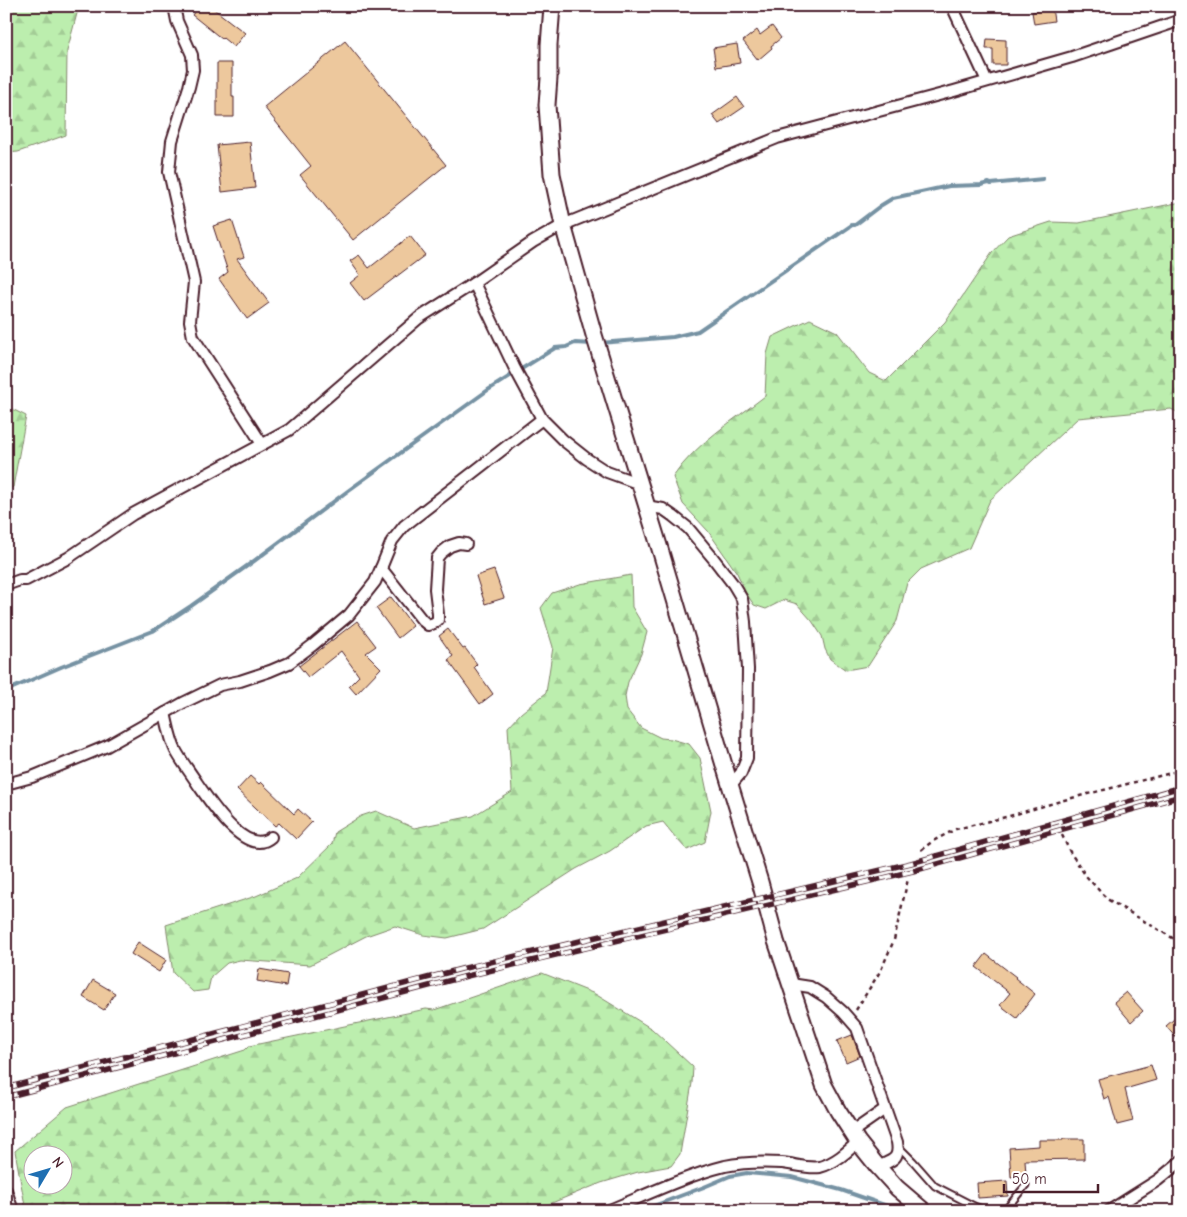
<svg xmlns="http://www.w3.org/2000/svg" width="1187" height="1217" font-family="'Comic Neue',sans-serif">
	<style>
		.forest { fill: url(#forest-firs); stroke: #83866c; fill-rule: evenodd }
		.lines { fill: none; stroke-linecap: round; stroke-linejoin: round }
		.stream { stroke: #7692a3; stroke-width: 4 }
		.building { fill: #edc89d; stroke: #4a1f2b }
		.lane-casing { stroke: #4a1f2b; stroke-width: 9 }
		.street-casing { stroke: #4a1f2b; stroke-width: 14 }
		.secondary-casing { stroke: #4a1f2b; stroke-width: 19 }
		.path { stroke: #4a1f2b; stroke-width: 2.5; stroke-dasharray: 4 4; stroke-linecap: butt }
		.lane { stroke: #fff; stroke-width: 5 }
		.street { stroke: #fff; stroke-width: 10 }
		.secondary { stroke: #fff; stroke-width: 15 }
		.rail-casing { stroke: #4a1f2b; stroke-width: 5.5 }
		.rail { stroke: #fff; stroke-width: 4; stroke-dasharray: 11; stroke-linecap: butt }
	</style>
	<defs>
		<pattern id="forest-firs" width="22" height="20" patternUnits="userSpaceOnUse" patternTransform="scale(1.25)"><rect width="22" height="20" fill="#bceeae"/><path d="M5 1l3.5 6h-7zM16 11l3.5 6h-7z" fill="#a3cc96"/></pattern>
	</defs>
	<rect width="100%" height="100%" fill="#fff"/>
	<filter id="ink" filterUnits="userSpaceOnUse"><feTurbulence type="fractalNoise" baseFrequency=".02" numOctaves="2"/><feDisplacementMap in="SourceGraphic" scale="10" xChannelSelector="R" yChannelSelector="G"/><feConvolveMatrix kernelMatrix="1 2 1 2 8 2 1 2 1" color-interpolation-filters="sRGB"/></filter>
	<g filter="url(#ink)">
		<g class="forest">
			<path d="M6 6H79L67 51 66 135 18 152 6 153Z"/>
			<path d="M1181 202V414L1171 409 1078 418 990 500 969 548 921 569 907 583 897 621 868 666 846 670 830 659 825 649 822 636 812 621 797 604 784 600 766 609 754 605 746 593 737 573 708 531 683 504 673 477C696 443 733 421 765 396L767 354 772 337 810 319 837 332 869 373 886 381 945 322 992 253 1008 236 1051 222 1079 223Z"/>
			<path d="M6 406 26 416 13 487 6 491Z"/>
			<path d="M631 575 632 607 647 632 641 654 628 682 625 696 627 710 641 728 661 738 671 739 689 744 700 758 711 811 705 842 687 850 676 838 663 822 646 826 610 851 576 869 483 929 447 938 423 935 395 926 366 936 310 965 240 960 227 963 211 977 208 990 193 992 173 973 166 925 256 896 297 878 332 844 335 832 361 816 376 811 414 828 473 816 512 792 508 727 521 713 546 693 553 647 541 608 552 593 580 584Z"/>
			<path d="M542 973 595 994 652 1029 693 1067 692 1083 680 1154 671 1166 638 1172 601 1183 532 1211H26L15 1151 67 1107 245 1050 249 1046 426 1009 434 1010ZM62 1154V1184H32V1154Z"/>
		</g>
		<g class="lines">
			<g class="stream">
				<path d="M600 343 673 337 698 331 852 225H855L880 206 893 198 949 186 981 185 989 183 991 184 1043 179"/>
				<path d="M6 691 61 667 153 631 191 606 254 561 349 490 488 390 555 348 566 347 575 343 593 344"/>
				<path d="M640 1211 704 1187 730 1176 747 1173 792 1177 841 1190 890 1207 895 1211"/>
			</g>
		</g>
		<g class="building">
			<path d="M199 6H210L245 33 234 47 223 38 222 39 192 15Z"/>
			<path d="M1052 8 1054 21 1034 24 1032 12Z"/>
			<path d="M772 26 781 38 771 46 772 48 758 60 743 41 757 30 760 35Z"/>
			<path d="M987 39 1006 40V65H993V49H986Z"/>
			<path d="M345 41 446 165 353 240 300 175 311 166 264 107Z"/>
			<path d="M737 44 740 63 716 67 713 48Z"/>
			<path d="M217 63H232V97H234V117H217Z"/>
			<path d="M737 97 744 107 719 124 712 115Z"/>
			<path d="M250 142 255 188 222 192 217 145Z"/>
			<path d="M232 220 244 257 237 259 269 303 247 319 219 279 228 272 213 226Z"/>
			<path d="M410 236 425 255 364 301 350 283 360 275 350 261 359 255 369 268Z"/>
			<path d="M494 570 504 598 485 604 476 576Z"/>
			<path d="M391 597 413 626 398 638 376 608Z"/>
			<path d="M357 621 376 646 366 653 381 668 356 694 349 686 359 676 341 651 308 677 299 666Z"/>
			<path d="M448 629 463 649 465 648 477 664 474 667 493 694 480 704 448 660 453 656 439 636Z"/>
			<path d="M250 776 259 784 261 782 294 814 298 809 312 822 296 839 279 823 275 826 237 790Z"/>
			<path d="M138 942 166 960 159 972 131 954Z"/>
			<path d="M986 954 1016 977 1015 978 1035 994 1017 1018 1000 1005 1010 993 976 967Z"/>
			<path d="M259 969 288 974 286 986 257 981Z"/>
			<path d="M93 980 115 993 104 1010 83 997Z"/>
			<path d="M1126 992 1143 1011 1131 1022 1114 1002Z"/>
			<path d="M1181 1013V1044L1166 1026Z"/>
			<path d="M852 1035 860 1056 846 1062 837 1041Z"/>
			<path d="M1151 1065 1156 1080 1125 1089 1133 1121 1117 1125 1109 1097 1104 1099 1098 1079Z"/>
			<path d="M1063 1139H1084V1159L1025 1160 1026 1175 1011 1177 1009 1148 1039 1146V1140H1063Z"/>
			<path d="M1007 1181 1008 1196 978 1198 977 1183Z"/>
		</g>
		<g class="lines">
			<defs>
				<g id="lane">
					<path d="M898 1150H902L913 1161 935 1186 974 1206 987 1211"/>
					<path d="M1003 1211 1006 1209 1026 1185"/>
				</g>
				<g id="street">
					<path d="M174 6 177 21 192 55 193 70 189 87 172 141 169 172 194 282 190 321 193 337 262 444"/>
					<path d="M952 6 987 81"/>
					<path d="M474 283 514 367 542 419 563 440 587 459 607 472 640 484"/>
					<path d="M646 506 663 509 673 516 688 528 713 558 733 584 742 599 745 622 748 669 747 758 741 773 730 786"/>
					<path d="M381 568 422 620 428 625 434 623 438 620V614L435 589 437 558 441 553 450 546 459 543 466 544"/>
					<path d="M6 585 20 580H26L68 558 133 514 289 430 419 318 474 283 533 242 563 225 777 138 954 91 1072 57 1181 20"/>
					<path d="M165 713C168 725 170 739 176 751 182 762 190 772 197 783 209 800 246 859 271 837"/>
					<path d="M6 784 32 777 107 746 183 703 220 685 240 681 270 671 289 663 313 645 349 615 375 582 381 568 392 541 404 526 542 419"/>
					<path d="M791 984 810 987 826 997 843 1012 857 1028 897 1142C900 1160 892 1160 878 1167"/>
					<path d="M852 1132 885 1109"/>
					<path d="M6 1190 13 1211"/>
					<path d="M607 1211C646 1195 685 1176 725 1166 744 1162 763 1162 782 1163 794 1164 808 1169 820 1167 835 1163 847 1152 858 1142"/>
					<path d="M1109 1211 1158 1180 1181 1161"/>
				</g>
				<path id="secondary" d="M552 6 549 45V78L547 105 552 174 563 225 594 335 660 549 724 765 760 882 776 941 824 1085 838 1111 858 1142 878 1167 897 1188 924 1211"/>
			</defs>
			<use href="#lane" class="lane-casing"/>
			<use href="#street" class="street-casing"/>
			<use href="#secondary" class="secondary-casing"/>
			<g class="path">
				<path d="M1062 835 1070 852 1086 876 1107 899 1181 943"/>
				<path d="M921 850 933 841 956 829 1006 817 1064 800 1171 773 1181 769"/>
				<path d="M856 1010 881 970 894 940 908 879"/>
			</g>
			<use href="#lane" class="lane"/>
			<use href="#street" class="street"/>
			<use href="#secondary" class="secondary"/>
			<defs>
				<g id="rail">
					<path d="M6 1088 465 968 911 863 1181 787"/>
					<path d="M6 1097 467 976 913 871 1181 796"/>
				</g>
			</defs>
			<use href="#rail" class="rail-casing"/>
			<use href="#rail" class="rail"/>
		</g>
	</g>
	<rect width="1187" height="1217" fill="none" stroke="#fff" stroke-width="25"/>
	<rect x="12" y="12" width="1162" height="1192" fill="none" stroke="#4a1f2b" stroke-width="2" filter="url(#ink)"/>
	<g transform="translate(48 1170) rotate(52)"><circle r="24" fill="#ffffff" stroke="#b7a5aa"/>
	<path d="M0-4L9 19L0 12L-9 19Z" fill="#1f6fb2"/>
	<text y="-8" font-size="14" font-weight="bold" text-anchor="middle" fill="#4a1f2b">N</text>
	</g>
	<path d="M1004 1184v8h94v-8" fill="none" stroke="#4a1f2b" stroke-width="2.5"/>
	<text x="1012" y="1184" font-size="15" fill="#4a1f2b" stroke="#ffffff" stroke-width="4" paint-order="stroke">50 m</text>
</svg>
